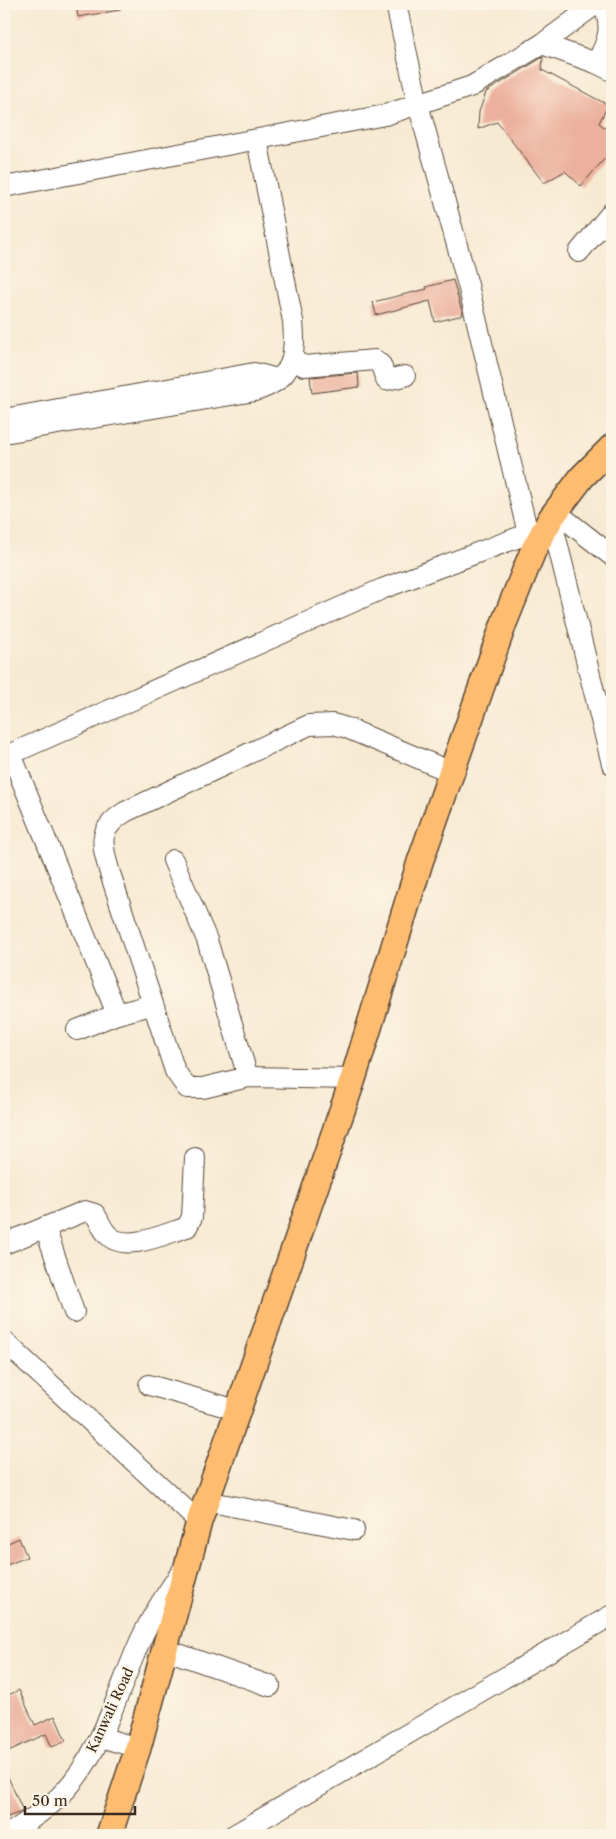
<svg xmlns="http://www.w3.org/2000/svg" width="616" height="1839" font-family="'Libre Caslon Text',serif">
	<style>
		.building { fill: #ecb19e }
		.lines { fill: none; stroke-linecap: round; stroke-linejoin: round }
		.minor-casing { stroke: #574739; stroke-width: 22 }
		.major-casing { stroke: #574739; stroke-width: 28 }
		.minor { stroke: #fff; stroke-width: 20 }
		.major { stroke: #febc70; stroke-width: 25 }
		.labels { text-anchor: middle; stroke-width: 4.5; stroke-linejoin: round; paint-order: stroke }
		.street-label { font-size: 14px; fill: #3b2a1e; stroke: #fcf5e5 }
	</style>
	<rect width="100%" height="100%" fill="#fcf5e5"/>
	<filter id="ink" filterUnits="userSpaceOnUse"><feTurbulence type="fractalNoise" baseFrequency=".02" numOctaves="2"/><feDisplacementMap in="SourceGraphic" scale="10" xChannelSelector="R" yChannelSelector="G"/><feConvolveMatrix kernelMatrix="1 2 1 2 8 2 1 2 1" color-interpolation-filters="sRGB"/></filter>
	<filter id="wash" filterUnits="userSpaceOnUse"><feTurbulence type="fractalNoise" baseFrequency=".0096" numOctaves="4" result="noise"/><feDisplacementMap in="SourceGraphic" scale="20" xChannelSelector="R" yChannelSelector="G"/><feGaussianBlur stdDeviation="1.12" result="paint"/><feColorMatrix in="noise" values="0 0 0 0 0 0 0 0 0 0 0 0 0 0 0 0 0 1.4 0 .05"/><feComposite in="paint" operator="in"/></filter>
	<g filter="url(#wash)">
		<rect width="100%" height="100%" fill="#f7ead3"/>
		<g id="blocks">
			<g class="building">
				<path d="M76 4H120V10L78 17Z"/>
				<path d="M543 57 542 70 608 105 599 123 612 133V150L581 186 565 171 544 183 497 122 478 129 479 112 486 92Z"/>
				<path d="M453 280 463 315 435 322 430 301 376 315 373 302 427 289 426 287Z"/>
				<path d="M358 373 359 387 312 393 310 377Z"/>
				<path d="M19 1538 27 1557 4 1566V1545Z"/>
				<path d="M19 1690 35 1725 55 1716 66 1741 52 1747 46 1734 4 1753V1697Z"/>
				<path d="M4 1768 23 1811 8 1817 4 1808Z"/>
			</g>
		</g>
	</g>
	<g filter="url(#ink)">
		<use href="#blocks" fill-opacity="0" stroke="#574739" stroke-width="1"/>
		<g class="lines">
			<defs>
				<g id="minor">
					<path d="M396 4 418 104 468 285 531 546"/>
					<path d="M542 44 596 63 612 71"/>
					<path d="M596 63C608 42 614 26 602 4"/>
					<path d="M4 187 385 115 472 86 542 44 596 4"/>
					<path d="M579 252 612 212"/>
					<path d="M293 360 304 366 375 360 381 365 386 380 405 376"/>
					<path d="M4 419 254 373 277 379"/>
					<path d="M4 433 255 391C294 379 296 356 293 321L257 140"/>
					<path d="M556 512 612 556"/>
					<path d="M551 518 612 764"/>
					<path d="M11 754 117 1014"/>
					<path d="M4 757 382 589 527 534"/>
					<path d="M173 860 207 940 248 1077"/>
					<path d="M77 1030 117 1014 151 1005"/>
					<path d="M353 1079 248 1077 203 1088H187L175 1071 109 870C101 842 98 829 125 812L309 725 333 724 347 728 451 772"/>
					<path d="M45 1227 74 1312"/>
					<path d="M4 1244 85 1211 95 1214C99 1220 102 1229 107 1234 124 1254 167 1233 187 1227L192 1217 195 1158"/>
					<path d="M4 1341 199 1522"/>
					<path d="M149 1385 237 1410"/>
					<path d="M206 1501 354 1530"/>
					<path d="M164 1649 270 1686"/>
					<path d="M100 1737 138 1748"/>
					<path d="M7 1835C25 1823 44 1812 59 1797 102 1755 117 1692 141 1639 152 1615 167 1593 182 1571"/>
					<path d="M234 1835 612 1615"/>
				</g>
				<path id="major" d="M109 1835 138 1748 199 1522 353 1079 420 862 504 623 533 551 551 518 582 477 612 447"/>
			</defs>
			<use href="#minor" class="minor-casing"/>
			<use href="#major" class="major-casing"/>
			<use href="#minor" class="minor"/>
			<use href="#major" class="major"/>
		</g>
	</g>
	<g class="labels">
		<g class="street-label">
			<text transform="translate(110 1710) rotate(-65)" y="5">Kanwali Road</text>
		</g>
	</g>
	<rect width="616" height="1839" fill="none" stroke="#fcf5e5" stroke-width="20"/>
	<path d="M25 1806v8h110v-8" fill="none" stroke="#3b2a1e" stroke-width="2.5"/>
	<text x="32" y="1806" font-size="15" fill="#3b2a1e" stroke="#fcf5e5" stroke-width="4" paint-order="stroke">50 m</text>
</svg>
